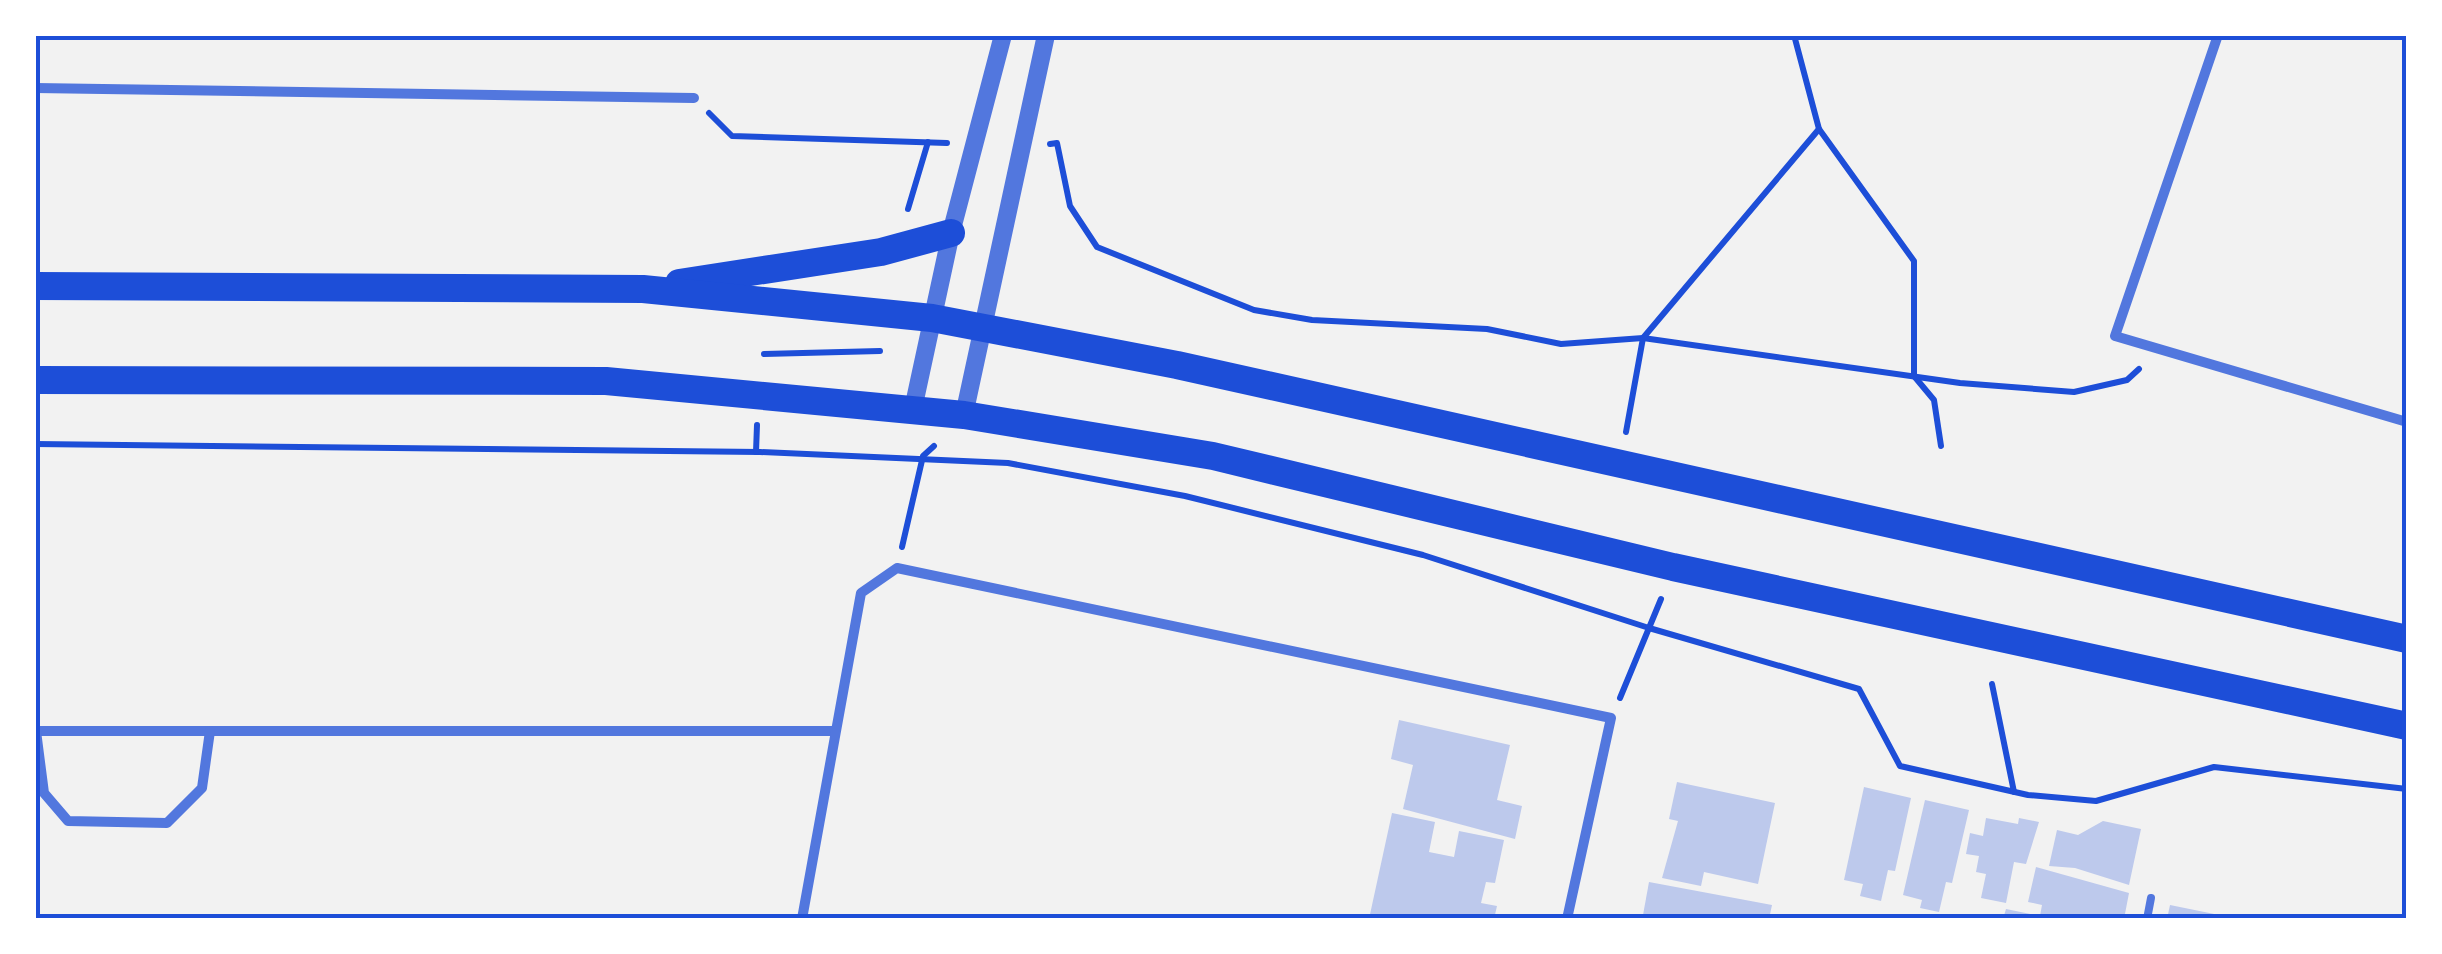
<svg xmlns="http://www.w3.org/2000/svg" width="2442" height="954" font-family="Mulish,sans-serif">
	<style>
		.building { fill: #bdc9ec }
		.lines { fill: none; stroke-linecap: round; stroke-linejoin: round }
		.path { stroke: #1d4ed8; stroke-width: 6 }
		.service { stroke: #5277de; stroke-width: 8 }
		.minor { stroke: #5277de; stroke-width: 10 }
		.tertiary { stroke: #5277de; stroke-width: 18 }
		.trunk { stroke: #1d4ed8; stroke-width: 28 }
		.neatline { fill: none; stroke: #1d4ed8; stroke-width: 4 }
	</style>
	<rect width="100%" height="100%" fill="#f2f2f2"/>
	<g class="building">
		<path d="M1399 720 1510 745 1497 800 1522 806 1515 839 1403 809 1413 765 1391 759Z"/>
		<path d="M1677 782 1775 803 1758 884 1704 872 1701 886 1662 878 1678 821 1669 819Z"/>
		<path d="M1864 787 1911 798 1895 871 1888 870 1881 901 1860 896 1863 884 1844 880Z"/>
		<path d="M1925 800 1969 810 1952 883 1946 882 1939 912 1920 908 1922 900 1903 895Z"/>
		<path d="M1392 813 1435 822 1429 852 1454 857 1459 831 1504 840 1495 883 1486 882 1481 903 1497 906 1494 919H1369Z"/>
		<path d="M1986 818 2018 824 2019 818 2039 822 2026 864 2014 862 2006 903 1981 898 1986 874 1976 872 1979 856 1966 854 1970 833 1983 836Z"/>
		<path d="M2103 821 2141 829 2129 885 2075 868 2049 866 2057 830 2078 835Z"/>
		<path d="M2036 867 2129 893 2124 919H2003L2006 909 2040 916 2042 905 2028 902Z"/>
		<path d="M1649 882 1772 905 1769 919 1643 915Z"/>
		<path d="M2170 905 2229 917V919H2167Z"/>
	</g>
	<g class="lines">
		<g class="path">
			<path d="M1794 35 1819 129 1914 261V376L1934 400 1941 446"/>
			<path d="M709 113 732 136 947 143"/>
			<path d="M1050 144 1057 143 1070 206 1097 247 1254 310 1312 320 1487 329 1561 344 1643 338 1960 383 2074 392 2127 380 2139 369"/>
			<path d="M908 209 928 142"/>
			<path d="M764 354 880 351"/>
			<path d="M1626 432 1643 338 1819 129"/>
			<path d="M35 444 760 452 1008 463 1185 496 1423 555 1649 628 1859 689 1900 766 2028 795 2096 801 2214 767 2407 789"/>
			<path d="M756 452 757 425"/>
			<path d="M902 547 923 456 934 446"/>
			<path d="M1992 684 2014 792"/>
			<path d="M1620 698 1661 599"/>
		</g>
		<path class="service" d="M2147 919 2151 898"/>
		<g class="minor">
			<path d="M2218 35 2115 336 2407 422"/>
			<path d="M35 88 694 98"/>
			<path d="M35 731H833"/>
			<path d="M36 731 44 793 68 821 167 823 202 788 210 731"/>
			<path d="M802 919 861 593 897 568 1611 718 1567 919"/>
		</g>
		<g class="tertiary">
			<path d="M913 409 951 233 1003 35"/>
			<path d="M964 415 1046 35"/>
		</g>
		<g class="trunk">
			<path d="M679 283 881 252 951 233"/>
			<path d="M35 286 643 289 932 318 1177 365 2407 639"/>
			<path d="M35 380 606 381 964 415 1213 456 1673 567 2407 726"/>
		</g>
	</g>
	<rect width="2442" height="954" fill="none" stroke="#ffffff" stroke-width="75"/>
	<rect x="38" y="38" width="2366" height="878" class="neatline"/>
</svg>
